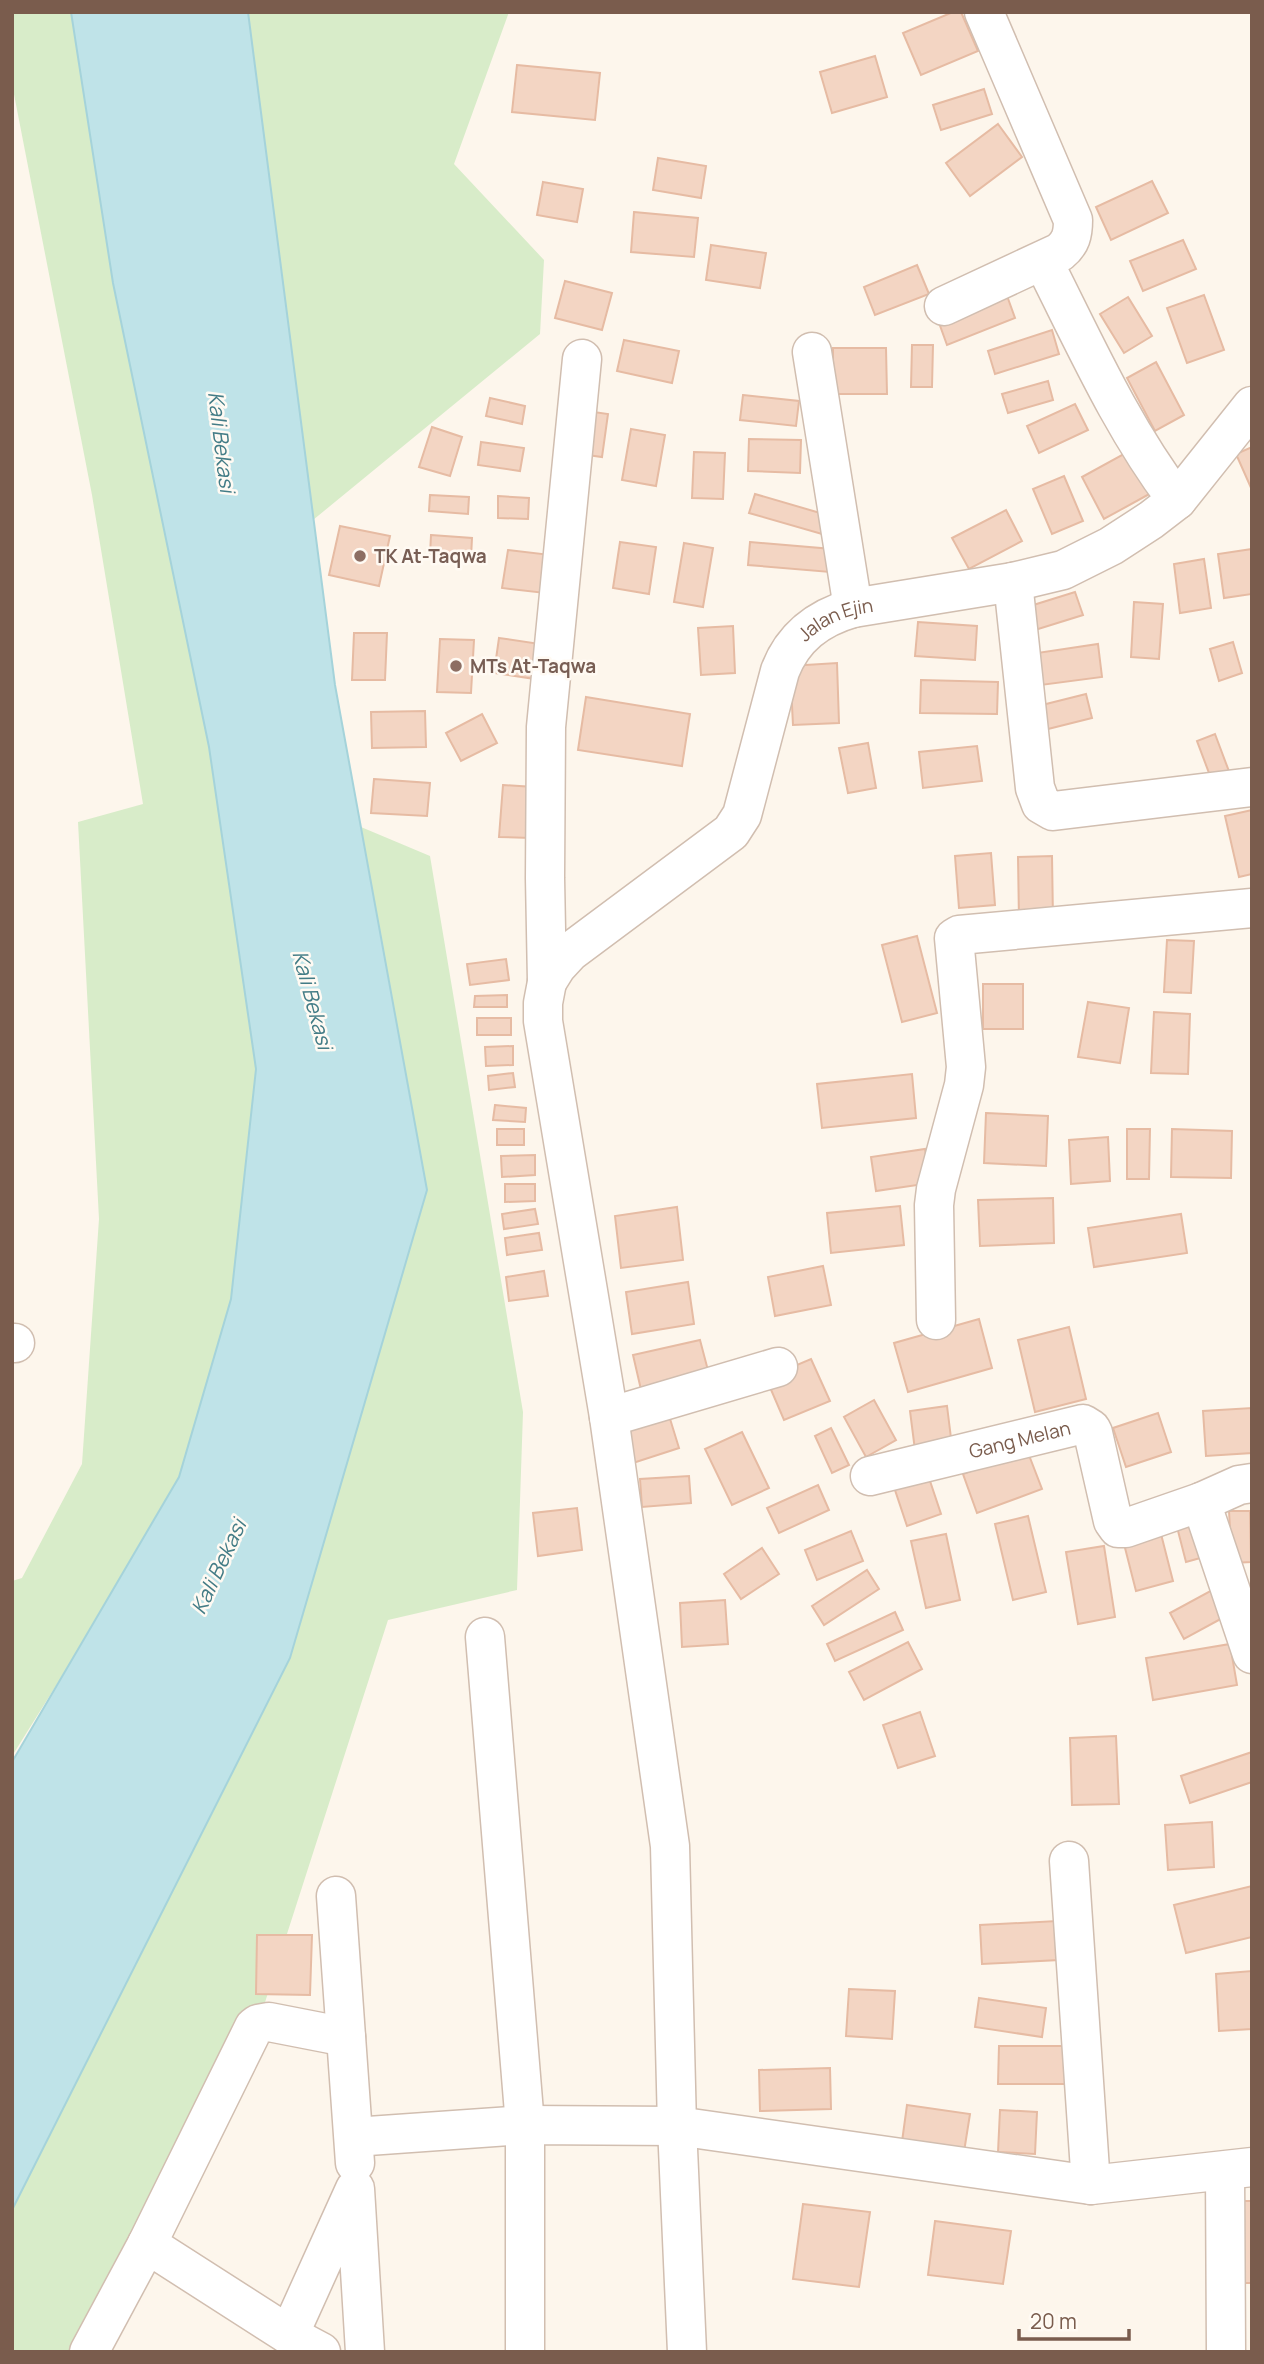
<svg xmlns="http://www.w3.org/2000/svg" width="1264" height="2364" font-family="Manrope,sans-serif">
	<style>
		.green { fill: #d8ecc9 }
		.water { fill: #bfe3e8; stroke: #a5d3da; stroke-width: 2 }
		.building { fill: #f3d5c3; stroke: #e6bba3; stroke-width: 2 }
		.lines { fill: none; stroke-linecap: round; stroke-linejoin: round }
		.minor-casing { stroke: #d1beb0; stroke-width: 41 }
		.minor { stroke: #fff; stroke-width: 38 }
		.education-dot { fill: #8d6e63; stroke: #fffaf3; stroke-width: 2.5 }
		.labels { text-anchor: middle; stroke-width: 5; stroke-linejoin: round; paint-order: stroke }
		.education-label { font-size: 19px; font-weight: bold; fill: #785e54; stroke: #fffaf3; text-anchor: start }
		.street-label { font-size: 19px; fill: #7a5c4d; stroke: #fffaf3 }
		.water-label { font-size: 21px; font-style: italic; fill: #437c86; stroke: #fffaf3 }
	</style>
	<rect width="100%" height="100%" fill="#fdf6ec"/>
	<g class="green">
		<path d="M12 12H71L113 283 209 747 256 1069 231 1299 179 1477 72 1660 12 1756V1581L22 1578 82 1464 99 1219 78 822 143 804 92 495 12 84Z"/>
		<path d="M248 12H509L454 164 544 260 540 334 313 520Z"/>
		<path d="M361 827 430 856 523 1412 517 1590 388 1620 258 2024 93 2352H12V2210L290 1658 427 1190Z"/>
	</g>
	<path class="water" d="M71 12H248L335 685 427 1190 290 1658 12 2210V1762L179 1477 231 1299 256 1069 209 747 113 283Z"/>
	<g class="building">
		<path d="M953 12H961L978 51 921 75 903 33Z"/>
		<path d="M875 56 887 97 832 113 820 72Z"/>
		<path d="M517 65 600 73 595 120 512 112Z"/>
		<path d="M984 89 992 114 941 130 933 105Z"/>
		<path d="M998 124 1022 157 970 196 946 163Z"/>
		<path d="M658 158 706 166 701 198 653 190Z"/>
		<path d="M1152 181 1168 213 1111 240 1096 207Z"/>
		<path d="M543 182 583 189 577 222 537 215Z"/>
		<path d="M634 212 698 218 694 257 631 252Z"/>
		<path d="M1183 240 1196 269 1143 291 1130 261Z"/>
		<path d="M711 245 766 253 760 288 706 280Z"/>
		<path d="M917 265 929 294 875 315 864 287Z"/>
		<path d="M565 281 612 293 602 330 555 318Z"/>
		<path d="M1006 293 1015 318 947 345 938 320Z"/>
		<path d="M1204 295 1224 350 1187 363 1167 308Z"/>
		<path d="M1128 297 1152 336 1124 353 1100 314Z"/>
		<path d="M1052 330 1059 354 995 374 988 351Z"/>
		<path d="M624 340 679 351 672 383 617 371Z"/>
		<path d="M912 345H933L932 387H911Z"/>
		<path d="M833 348H886L887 394H833Z"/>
		<path d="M1156 362 1184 415 1155 431 1127 378Z"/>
		<path d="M1048 381 1053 400 1008 413 1002 394Z"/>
		<path d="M743 395 799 401 796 426 740 420Z"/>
		<path d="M490 398 525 406 522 424 486 416Z"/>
		<path d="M1075 404 1088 430 1039 453 1027 426Z"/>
		<path d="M580 410 608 414 602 457 573 453Z"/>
		<path d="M432 427 462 437 450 476 419 467Z"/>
		<path d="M631 429 665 435 656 486 622 480Z"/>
		<path d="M749 439 801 440 800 473 748 471Z"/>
		<path d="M481 442 524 448 520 471 478 465Z"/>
		<path d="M1252 447V490L1236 454Z"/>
		<path d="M1131 450 1153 492 1104 519 1082 477Z"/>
		<path d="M694 452 725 453 723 499 692 498Z"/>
		<path d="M1064 476 1083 521 1052 534 1033 489Z"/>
		<path d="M755 494 827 515 822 534 749 513Z"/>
		<path d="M430 495 469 497 468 514 429 511Z"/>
		<path d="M498 496 529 498 528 519 498 518Z"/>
		<path d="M1006 510 1022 541 969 569 952 538Z"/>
		<path d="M340 526 390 536 379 586 329 575Z"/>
		<path d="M431 535 472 538 471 558 430 555Z"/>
		<path d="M620 542 656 547 649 594 613 588Z"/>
		<path d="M750 542 832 549 830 572 748 565Z"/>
		<path d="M684 543 713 548 703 607 674 602Z"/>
		<path d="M1252 549V594L1224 598 1218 554Z"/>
		<path d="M508 550 551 555 545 593 502 588Z"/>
		<path d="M1204 559 1211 608 1180 613 1174 564Z"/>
		<path d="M1075 592 1083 615 1035 630 1027 607Z"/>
		<path d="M1134 602 1163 604 1159 659 1131 657Z"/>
		<path d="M918 622 977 626 975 660 915 656Z"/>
		<path d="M733 626 735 673 701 675 698 628Z"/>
		<path d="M354 633H387L385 680H352Z"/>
		<path d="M499 638 540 644 535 679 494 673Z"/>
		<path d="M440 639 474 640 471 693 437 692Z"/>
		<path d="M1233 642 1242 673 1219 681 1210 649Z"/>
		<path d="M1098 644 1102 677 1041 685 1037 653Z"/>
		<path d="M837 663 839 723 793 725 790 666Z"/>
		<path d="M921 680 998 682 997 714 920 713Z"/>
		<path d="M1086 694 1092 718 1044 730 1038 706Z"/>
		<path d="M586 697 690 714 682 766 578 750Z"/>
		<path d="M425 711 426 747 372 748 371 712Z"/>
		<path d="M482 714 497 743 461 761 446 733Z"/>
		<path d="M1215 734 1230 774 1212 781 1197 741Z"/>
		<path d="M868 743 876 788 848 793 839 748Z"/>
		<path d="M977 746 982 781 923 788 919 752Z"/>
		<path d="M374 779 430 783 427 816 371 813Z"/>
		<path d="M503 785 534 787 531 838 499 837Z"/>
		<path d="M1252 810V874L1239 877 1225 816Z"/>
		<path d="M991 853 995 905 959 908 955 856Z"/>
		<path d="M1052 856 1053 920 1019 921 1018 857Z"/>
		<path d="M917 936 937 1013 902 1022 882 945Z"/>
		<path d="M1167 940 1194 941 1191 993 1164 992Z"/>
		<path d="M506 959 509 980 470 985 467 964Z"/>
		<rect x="983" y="984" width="40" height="45"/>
		<path d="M507 995V1007H474L475 996Z"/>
		<path d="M1088 1002 1129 1008 1120 1063 1078 1057Z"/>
		<path d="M1154 1012 1190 1014 1188 1074 1151 1073Z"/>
		<rect x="477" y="1018" width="34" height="17"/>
		<path d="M513 1046V1065L486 1066 485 1047Z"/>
		<path d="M513 1073 515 1087 489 1090 488 1076Z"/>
		<path d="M912 1074 916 1118 822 1128 817 1084Z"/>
		<path d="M495 1105 526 1108 525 1122 493 1120Z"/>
		<path d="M986 1113 1048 1116 1046 1166 984 1163Z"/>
		<rect x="497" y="1129" width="27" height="16"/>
		<path d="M1127 1129H1150L1149 1179H1127Z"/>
		<path d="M1172 1129 1232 1131 1231 1178 1171 1177Z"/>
		<path d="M1108 1137 1110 1181 1071 1184 1069 1140Z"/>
		<path d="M925 1149 931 1183 876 1191 871 1157Z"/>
		<path d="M535 1155V1175L502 1177 501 1156Z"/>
		<path d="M505 1184H535V1201L505 1202Z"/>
		<path d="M1053 1198 1054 1243 980 1246 978 1200Z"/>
		<path d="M900 1206 904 1245 831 1253 827 1213Z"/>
		<path d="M677 1207 683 1260 621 1268 615 1216Z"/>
		<path d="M535 1209 538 1224 504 1229 502 1214Z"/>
		<path d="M1181 1214 1187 1253 1094 1267 1088 1228Z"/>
		<path d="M539 1233 542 1250 507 1255 505 1238Z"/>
		<path d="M823 1266 831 1305 775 1316 768 1277Z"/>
		<path d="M544 1271 548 1296 509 1301 506 1277Z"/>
		<path d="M688 1282 694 1324 632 1334 626 1292Z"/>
		<path d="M979 1319 992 1368 908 1392 894 1343Z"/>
		<path d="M1069 1327 1086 1399 1035 1412 1018 1340Z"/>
		<path d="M700 1340 710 1378 642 1394 633 1355Z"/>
		<path d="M811 1359 830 1401 784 1420 766 1378Z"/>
		<path d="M874 1400 896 1440 866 1457 844 1417Z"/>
		<path d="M947 1406 953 1454 916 1458 910 1411Z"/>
		<path d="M1252 1408V1453L1206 1456 1203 1411Z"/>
		<path d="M667 1409 679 1448 633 1463 620 1424Z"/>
		<path d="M1158 1413 1171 1452 1126 1467 1113 1428Z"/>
		<path d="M831 1428 849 1465 832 1473 815 1436Z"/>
		<path d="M742 1432 769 1488 732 1505 705 1449Z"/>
		<path d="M1027 1450 1042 1489 977 1513 963 1474Z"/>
		<path d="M927 1472 941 1514 907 1526 893 1484Z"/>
		<path d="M689 1476 691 1503 642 1507 640 1479Z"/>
		<path d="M818 1485 829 1510 779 1533 767 1508Z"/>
		<path d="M577 1508 582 1550 538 1556 533 1513Z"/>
		<path d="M1229 1511H1250L1251 1562 1232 1563Z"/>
		<path d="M1028 1516 1046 1592 1013 1600 995 1524Z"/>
		<path d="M1202 1520 1211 1555 1186 1562 1177 1527Z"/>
		<path d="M851 1531 863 1561 817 1580 805 1550Z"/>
		<path d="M946 1534 960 1600 926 1608 911 1541Z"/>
		<path d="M1161 1534 1173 1581 1136 1591 1124 1544Z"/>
		<path d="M1104 1546 1115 1617 1078 1624 1066 1552Z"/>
		<path d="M762 1548 779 1574 741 1599 724 1574Z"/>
		<path d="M867 1570 879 1589 824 1625 812 1606Z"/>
		<path d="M1214 1589 1228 1615 1184 1639 1170 1613Z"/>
		<path d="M725 1600 728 1644 682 1647 680 1603Z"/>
		<path d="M895 1612 903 1630 835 1661 827 1644Z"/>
		<path d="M908 1642 922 1669 864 1700 849 1672Z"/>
		<path d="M1230 1644 1237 1685 1153 1700 1146 1658Z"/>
		<path d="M920 1712 935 1756 898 1768 883 1725Z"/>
		<path d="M1116 1736 1119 1804 1072 1805 1070 1738Z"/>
		<path d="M1252 1752V1782L1190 1803 1181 1776Z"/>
		<path d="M1212 1822 1214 1867 1168 1870 1165 1825Z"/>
		<path d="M1252 1886V1937L1186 1953 1174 1905Z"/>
		<path d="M1057 1921 1059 1960 982 1964 980 1925Z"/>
		<path d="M257 1935H312L310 1995 256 1994Z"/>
		<path d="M1252 1971V2029L1219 2031 1216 1974Z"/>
		<path d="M849 1989 895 1991 892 2039 846 2036Z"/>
		<path d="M979 1998 1046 2008 1042 2037 975 2027Z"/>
		<path d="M999 2046H1077L1076 2084H998Z"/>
		<path d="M830 2068 831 2109 760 2111 759 2070Z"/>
		<path d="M907 2105 970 2114 963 2158 901 2149Z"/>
		<path d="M1000 2110 1037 2112 1035 2154 998 2152Z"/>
		<path d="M1243 2201H1252V2283H1244Z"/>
		<path d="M803 2204 870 2212 859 2287 793 2279Z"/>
		<path d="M935 2221 1011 2231 1003 2284 928 2275Z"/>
	</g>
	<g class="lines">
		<defs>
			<g id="minor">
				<path d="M1043 261C1084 342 1122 428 1177 500"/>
				<path d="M944 306 1060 252C1071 243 1073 234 1073 220L984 12"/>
				<path d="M812 352 853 608"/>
				<path d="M582 359 546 727 545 878 547 982 543 1003V1021L609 1417 670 1846 677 2126 687 2352"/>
				<path d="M1013 582 1035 788 1041 804 1053 811 1252 787"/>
				<path id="s1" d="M547 982 557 966 570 952 731 832 742 815 780 671C793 637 818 618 853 608L1013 582 1063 570 1111 546 1151 520 1177 500 1252 406"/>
				<path d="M936 1320 934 1205 936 1189 964 1085 966 1067 954 938 959 935 1252 908"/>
				<path d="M12 1343H15"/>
				<path d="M609 1417 778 1367"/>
				<path id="s2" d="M870 1476 1083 1424 1091 1429 1093 1433 1113 1521 1118 1528H1126L1201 1502 1239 1485 1252 1483"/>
				<path d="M1201 1502 1252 1654"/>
				<path d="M485 1637 525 2125V2352"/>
				<path d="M1069 1861 1091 2185"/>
				<path d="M336 1896 355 2163"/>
				<path d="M354 2137 525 2125 677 2126 1091 2185 1252 2167"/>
				<path d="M1225 2172 1226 2352"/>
				<path d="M289 2335 355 2189 365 2352"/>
				<path d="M89 2352 147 2244"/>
				<path d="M321 2352 289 2335 147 2244 254 2027 258 2024 269 2022 346 2037"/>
			</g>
		</defs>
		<use href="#minor" class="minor-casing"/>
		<use href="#minor" class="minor"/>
	</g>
	<g class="education-dot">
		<circle cx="360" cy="556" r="7"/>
		<circle cx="456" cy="666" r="7"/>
	</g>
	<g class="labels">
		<g class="education-label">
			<text x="374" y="563">TK At-Taqwa</text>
			<text x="470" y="673">MTs At-Taqwa</text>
		</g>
		<g class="street-label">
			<text dy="7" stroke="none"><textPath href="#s1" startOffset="488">Jalan Ejin</textPath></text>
			<text dy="7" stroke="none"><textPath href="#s2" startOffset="154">Gang Melan</textPath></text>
		</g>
		<g class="water-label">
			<text transform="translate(221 442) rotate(83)" y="7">Kali Bekasi</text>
			<text transform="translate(312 1000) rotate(75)" y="7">Kali Bekasi</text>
			<text transform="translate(219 1567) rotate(-65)" y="7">Kali Bekasi</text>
		</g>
	</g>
	<rect width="1264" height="2364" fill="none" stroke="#7a5c4d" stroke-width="28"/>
	<path d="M1019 2329v10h110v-10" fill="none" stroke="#7a5c4d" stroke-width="3.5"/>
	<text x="1030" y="2329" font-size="21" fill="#7a5c4d" stroke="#fffaf3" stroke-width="5" paint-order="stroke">20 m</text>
</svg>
